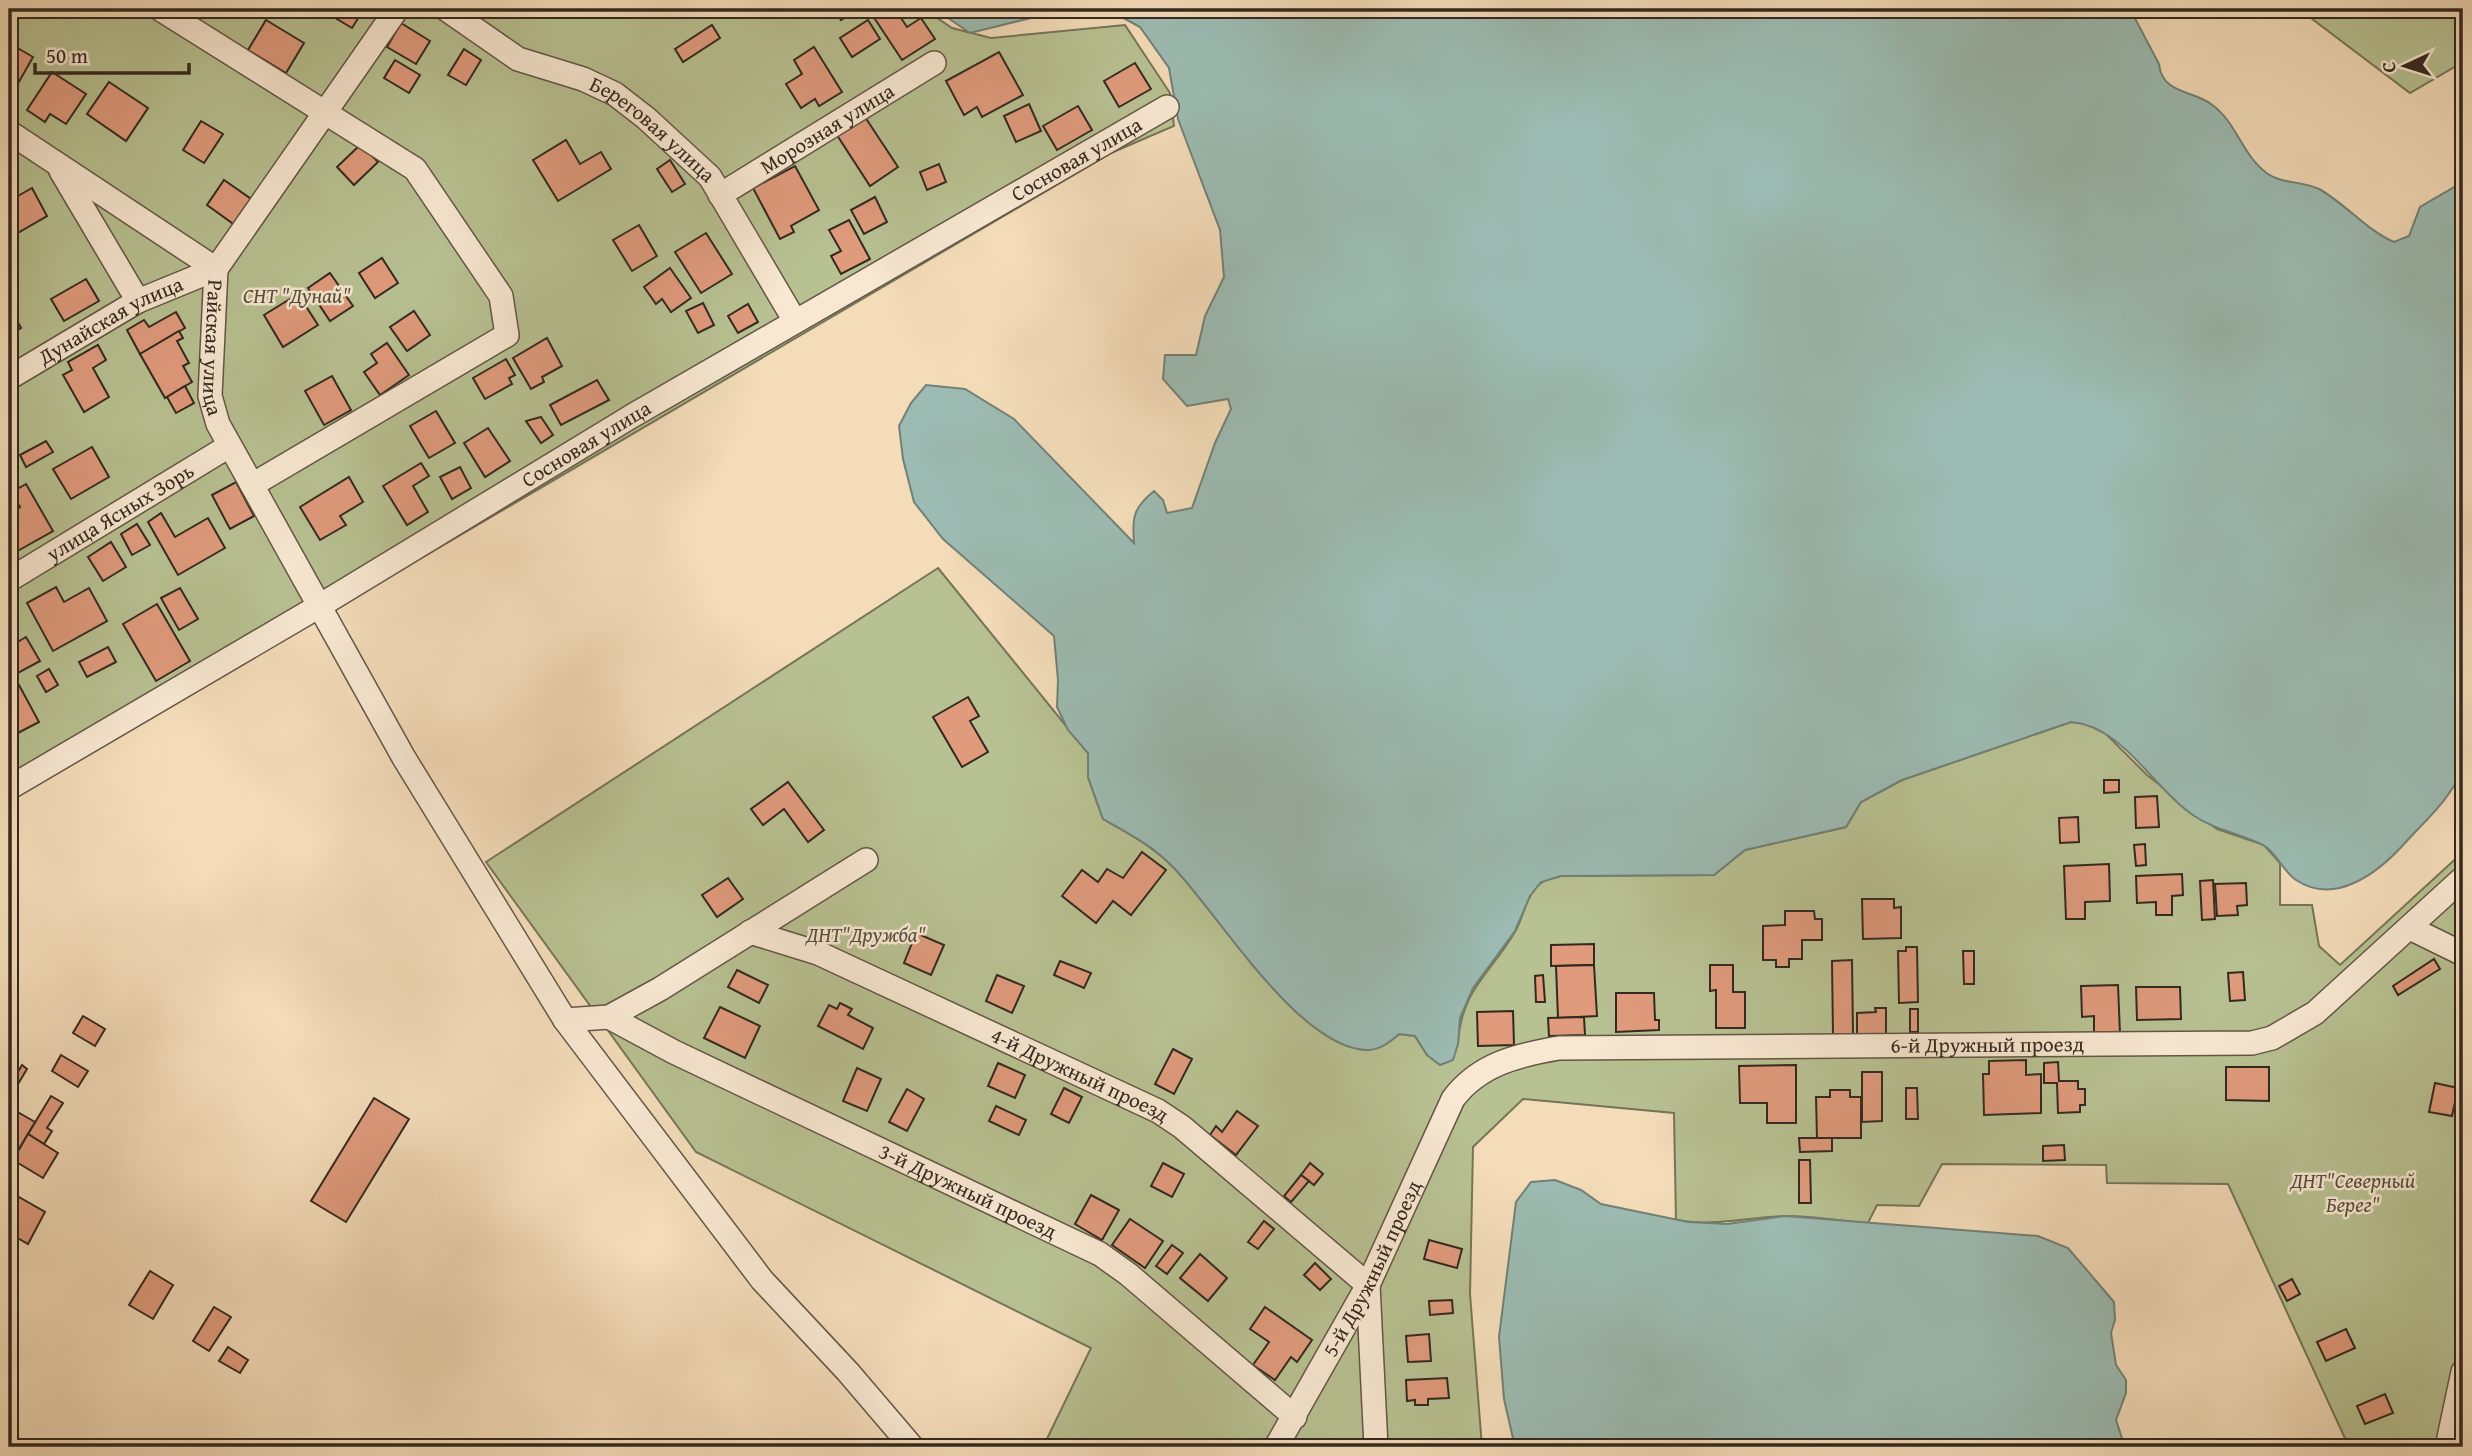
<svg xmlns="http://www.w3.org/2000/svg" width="2472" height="1456" font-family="'Gentium Book Plus',serif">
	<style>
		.green { fill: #b8c192; stroke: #767558; stroke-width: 2 }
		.water { fill: #9cbbb2; stroke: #728177; stroke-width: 2 }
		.building { fill: #e09b7d; stroke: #33291f; stroke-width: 2 }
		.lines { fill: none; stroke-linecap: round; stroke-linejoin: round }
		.minor-casing { stroke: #635646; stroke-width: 26 }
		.minor { stroke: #f8e8d2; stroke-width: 23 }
		.labels { text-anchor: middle; stroke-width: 5; stroke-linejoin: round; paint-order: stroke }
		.street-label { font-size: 21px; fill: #33291f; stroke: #f8e8d2 }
		.park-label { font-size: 21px; font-style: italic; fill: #544f3c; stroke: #f8e8d2 }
	</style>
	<rect width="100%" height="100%" fill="#f4dcb9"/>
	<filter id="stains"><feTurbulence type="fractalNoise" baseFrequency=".00286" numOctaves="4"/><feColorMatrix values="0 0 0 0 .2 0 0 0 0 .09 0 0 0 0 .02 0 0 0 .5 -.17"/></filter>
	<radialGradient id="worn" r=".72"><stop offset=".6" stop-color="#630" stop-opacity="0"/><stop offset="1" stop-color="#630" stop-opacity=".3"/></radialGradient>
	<g class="green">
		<path d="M9 9H924L952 28 991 38 1125 25 1170 93 1174 126 1111 153 9 800Z"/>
		<path d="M2299 9H2463V62L2410 93Z"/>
		<path d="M938 568 1088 753V777L1103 819C1128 833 1153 846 1173 867 1218 912 1298 1048 1367 1050 1380 1050 1390 1042 1399 1034L1415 1036 1427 1055 1458 1044C1461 988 1491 974 1516 930 1524 916 1526 894 1541 883 1545 879 1555 878 1561 876L1714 875 1745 850 1846 827 1861 802 1902 780 2071 722 2089 724 2106 734 2147 775 2217 829 2264 845 2280 863V905H2312L2319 946 2340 965 2463 852V1447H2349L2228 1184 2107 1183 2106 1165 1942 1164 1919 1206 1877 1205 1868 1223C1841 1221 1813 1216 1786 1216 1748 1217 1714 1227 1676 1220L1674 1113 1523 1099 1473 1147 1470 1294 1482 1447H1043L1091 1348 696 1152 486 862Z"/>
	</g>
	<g class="water">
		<path d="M935 9H1067L970 33Z"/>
		<path d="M1107 9H2130L2159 64C2162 94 2192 90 2211 104 2237 122 2242 156 2268 174 2282 184 2304 181 2319 189 2346 204 2366 230 2394 242L2409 236 2420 207 2463 182V768C2452 797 2426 820 2405 843 2378 873 2335 906 2296 880 2283 871 2276 852 2263 845 2240 833 2213 830 2190 813 2151 785 2122 726 2071 722L1902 780 1861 802 1846 827 1745 850 1714 875 1561 876 1541 882 1530 896 1515 931 1473 988 1460 1018 1458 1044 1453 1060 1440 1065 1427 1055 1415 1036 1399 1034C1390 1042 1380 1050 1367 1050 1298 1048 1217 912 1173 867 1153 846 1128 833 1103 819L1088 777V753L1068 730 1057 707 1058 680 1054 636 943 539 914 502 903 459 899 426 911 403 926 385 965 389 1014 419 1134 543C1132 518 1133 508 1154 491L1163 500 1167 513 1192 508 1215 443 1231 409 1228 399 1187 406 1163 379 1165 355H1196L1205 316 1224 277 1220 230 1178 119 1169 68 1140 27Z"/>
		<path d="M1555 1180 1581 1190 1601 1204 1688 1222 1727 1224 1785 1216 2038 1236 2068 1248 2114 1302 2115 1320 2111 1333 2116 1365 2126 1380V1393L2116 1420 2125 1447H1515L1504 1399 1499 1337 1516 1202 1531 1182Z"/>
	</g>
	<g class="building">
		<path d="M320 9H364L352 28Z"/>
		<path d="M834 9H858L841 20Z"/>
		<path d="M895 9 907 27 921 18 935 39 902 60 869 10Z"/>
		<path d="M266 20 304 43 286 73 248 50Z"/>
		<path d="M868 20 880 39 852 57 840 38Z"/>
		<path d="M401 23 430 41 416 64 387 47Z"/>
		<path d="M712 25 720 38 683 62 675 49Z"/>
		<path d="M9 43 33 57 16 87 9 83Z"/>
		<path d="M814 47 842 92 819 106 815 99 801 108 786 84 802 74 794 60Z"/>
		<path d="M464 49 481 60 466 85 448 75Z"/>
		<path d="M999 52 1023 95 982 117 977 107 964 115 946 81Z"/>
		<path d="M395 60 420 75 409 93 384 78Z"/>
		<path d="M1135 63 1151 89 1119 107 1104 81Z"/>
		<path d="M52 72 86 94 66 124 50 114 45 122 27 110Z"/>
		<path d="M109 82 148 108 126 141 87 114Z"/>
		<path d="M1029 104 1041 131 1016 142 1004 116Z"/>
		<path d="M1078 106 1092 130 1057 150 1043 126Z"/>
		<path d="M863 114 898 167 870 186 835 132Z"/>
		<path d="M201 121 223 134 204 163 183 150Z"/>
		<path d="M566 140 580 164 601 152 611 169 558 201 533 160Z"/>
		<path d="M361 144 378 162 354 185 337 167Z"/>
		<path d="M670 160 685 184 672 192 657 169Z"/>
		<path d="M939 164 946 182 927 190 920 172Z"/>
		<path d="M795 166 819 210 791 226 794 232 780 239 753 188Z"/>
		<path d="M224 180 257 203 239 228 207 205Z"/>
		<path d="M32 188 47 216 9 238V201Z"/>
		<path d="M875 197 887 222 864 234 851 210Z"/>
		<path d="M849 220 870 259 841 274 831 256 841 251 829 230Z"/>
		<path d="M639 225 657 256 632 271 613 240Z"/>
		<path d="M706 233 732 274 701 293 675 252Z"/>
		<path d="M382 258 398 283 375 298 359 273Z"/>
		<path d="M670 268 691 298 671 312 662 299 656 304 644 287Z"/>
		<path d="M330 273 353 306 330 321 308 288Z"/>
		<path d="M86 279 99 301 64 321 51 299Z"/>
		<path d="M298 294 318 325 283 347 264 315Z"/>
		<path d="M703 303 714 325 698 333 686 311Z"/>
		<path d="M748 304 758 322 738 333 728 316Z"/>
		<path d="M9 307 21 328 9 335Z"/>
		<path d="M414 311 430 335 407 351 390 327Z"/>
		<path d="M176 312 185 328 140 354 127 330 144 320 149 327Z"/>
		<path d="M179 331 183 338 177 341 189 363 183 366 192 382 165 398 140 354Z"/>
		<path d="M547 338 562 366 542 377 544 382 531 389 513 358Z"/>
		<path d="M387 343 409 375 380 395 364 372 377 363 371 354Z"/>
		<path d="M98 345 106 360 93 368 109 397 84 412 63 375 72 370 68 362Z"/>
		<path d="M506 359 515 375 509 378 512 384 485 399 473 378Z"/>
		<path d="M332 376 351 410 324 425 305 391Z"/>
		<path d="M597 380 609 400 561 425 550 405Z"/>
		<path d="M185 386 194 403 176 413 167 397Z"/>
		<path d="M436 411 455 443 429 458 410 426Z"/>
		<path d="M541 417 553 435 541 443 526 421Z"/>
		<path d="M488 428 510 461 485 477 464 443Z"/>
		<path d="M46 441 53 452 26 467 20 455Z"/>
		<path d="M92 447 109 477 71 499 53 469Z"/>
		<path d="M421 463 429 476 413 486 428 512 407 525 383 486Z"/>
		<path d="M460 467 471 488 452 499 440 477Z"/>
		<path d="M349 477 363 502 340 516 346 525 320 540 300 507Z"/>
		<path d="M236 482 254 516 230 529 212 495Z"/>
		<path d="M26 484 53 531 14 553 9 544 14 538 9 529V513L20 507 12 492Z"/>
		<path d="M161 513 175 537 208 518 225 548 178 575 148 522Z"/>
		<path d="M137 524 150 545 132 555 121 534Z"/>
		<path d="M111 542 126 567 103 581 88 557Z"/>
		<path d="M56 587 64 602 89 588 107 621 53 651 27 603Z"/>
		<path d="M180 588 198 619 179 630 161 598Z"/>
		<path d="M157 604 190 661 156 681 123 624Z"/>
		<path d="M26 637 40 661 18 673 9 656V647Z"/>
		<path d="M108 647 116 662 87 677 79 662Z"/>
		<path d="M49 669 58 685 46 692 37 676Z"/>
		<path d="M19 685 39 722 12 736 9 729V690Z"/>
		<path d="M968 697 979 716 970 721 988 752 962 767 933 717Z"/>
		<path d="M2104 780H2119V792L2104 793Z"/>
		<path d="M788 782 824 830 808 842 784 809 763 825 751 809Z"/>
		<path d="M2157 796 2159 827 2136 828 2135 797Z"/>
		<path d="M2078 817 2079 842 2060 843 2059 818Z"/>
		<path d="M2145 844 2146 865 2136 866 2134 845Z"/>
		<path d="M1142 852 1166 870 1131 915 1113 901 1096 923 1062 896 1082 870 1098 882 1107 869 1123 878Z"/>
		<path d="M2109 864 2110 901 2085 902V919H2066L2064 866Z"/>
		<path d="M2182 874 2183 895 2172 896V915H2156V902L2137 903 2136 876Z"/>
		<path d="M728 878 743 899 717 917 702 895Z"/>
		<path d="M2213 880 2215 919 2202 920 2200 881Z"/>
		<path d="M2246 883 2247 905 2237 906 2238 915 2217 916 2215 884Z"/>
		<path d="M1862 899H1894V908L1901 907V938L1863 939Z"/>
		<path d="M1785 911H1814L1815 919H1822V940H1802V959H1789V967H1776V960H1763V926L1785 925Z"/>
		<path d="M916 933 944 945 931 975 904 963Z"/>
		<path d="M1594 944V965L1551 966V945Z"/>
		<path d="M1906 947H1917L1918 1002 1899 1003 1898 951H1906Z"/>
		<path d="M1963 951H1974V984H1964Z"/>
		<path d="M2434 959 2440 969 2398 995 2393 986Z"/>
		<path d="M1852 960 1853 1034H1833L1832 961Z"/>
		<path d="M1060 961 1091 973 1084 988 1054 975Z"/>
		<path d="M1594 965 1597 1016 1558 1018 1556 966Z"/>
		<path d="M1710 965H1733V992H1745V1028H1716V990L1710 991Z"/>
		<path d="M737 970 768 985 759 1003 728 987Z"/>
		<path d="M2243 972 2245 1000 2230 1001 2228 973Z"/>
		<path d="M997 975 1024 986 1012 1013 986 1001Z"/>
		<path d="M1543 975 1545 1002H1536L1535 976Z"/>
		<path d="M2118 985 2120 1034 2094 1035V1016L2082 1017 2081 986Z"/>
		<path d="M2136 987H2180L2181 1019 2137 1020Z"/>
		<path d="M1616 993H1654L1655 1020H1659V1030L1616 1032Z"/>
		<path d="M840 1003 852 1009 848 1015 873 1028 863 1049 818 1026 829 1005 837 1009Z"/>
		<path d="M720 1007 760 1026 745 1058 704 1038Z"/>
		<path d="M1875 1008H1886V1034H1857V1013L1876 1012Z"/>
		<rect x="1910" y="1009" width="8" height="23"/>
		<path d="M1513 1011 1514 1045 1478 1046 1477 1012Z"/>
		<path d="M83 1016 105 1029 95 1046 73 1033Z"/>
		<path d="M1584 1017 1585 1035 1549 1036 1548 1018Z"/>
		<path d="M1173 1049 1192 1059 1174 1094 1155 1084Z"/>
		<path d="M61 1055 88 1071 78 1087 52 1071Z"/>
		<path d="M2026 1060V1075L2041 1074V1113L1984 1115 1983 1074H1989V1061Z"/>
		<path d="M2058 1062 2059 1081H2078V1089H2085V1105H2080V1112L2058 1113 2057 1083H2044V1063Z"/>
		<path d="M998 1063 1025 1075 1015 1098 988 1086Z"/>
		<path d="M22 1065 27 1069 12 1094 9 1087Z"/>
		<path d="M1796 1065V1123H1767V1103H1740L1739 1066Z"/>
		<path d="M2226 1067H2269V1101L2226 1100Z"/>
		<path d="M857 1068 881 1079 867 1111 843 1101Z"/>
		<path d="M1862 1072H1882V1121L1862 1122Z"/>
		<path d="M2435 1083 2458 1088 2452 1116 2429 1112Z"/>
		<path d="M1064 1088 1082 1097 1069 1123 1051 1114Z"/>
		<path d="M1906 1088H1917L1918 1119H1906Z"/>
		<path d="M907 1089 924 1099 907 1131 889 1122Z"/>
		<path d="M1830 1090H1850V1097H1861V1138H1817L1816 1097H1830Z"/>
		<path d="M51 1096 63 1103 47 1128 52 1131 44 1144 28 1134Z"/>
		<path d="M374 1098 409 1119 346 1222 311 1201Z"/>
		<path d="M996 1106 1026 1120 1019 1135 989 1121Z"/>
		<path d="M9 1107 35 1122 15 1156 9 1152Z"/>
		<path d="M1237 1111 1258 1126 1236 1155 1210 1135 1216 1126 1222 1132Z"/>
		<path d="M28 1134 58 1153 43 1178 13 1160Z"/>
		<path d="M1799 1138H1832V1151L1800 1152Z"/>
		<path d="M2064 1145 2065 1160 2043 1161V1146Z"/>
		<path d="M1799 1160H1810L1811 1203H1799Z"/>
		<path d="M1163 1163 1184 1174 1172 1197 1151 1186Z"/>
		<path d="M1310 1163 1323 1174 1314 1185 1301 1175Z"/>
		<path d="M1301 1175 1309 1181 1291 1202 1284 1196Z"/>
		<path d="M1091 1195 1119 1210 1102 1240 1075 1224Z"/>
		<path d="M19 1197 45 1212 28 1244 9 1233V1214Z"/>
		<path d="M1130 1219 1163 1241 1145 1268 1112 1245Z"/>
		<path d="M1264 1221 1274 1229 1258 1249 1248 1242Z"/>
		<path d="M1429 1240 1462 1249 1457 1268 1424 1259Z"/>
		<path d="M1172 1245 1183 1253 1167 1274 1156 1266Z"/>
		<path d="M1200 1254 1227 1278 1208 1301 1180 1278Z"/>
		<path d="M1315 1263 1331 1279 1320 1290 1304 1275Z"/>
		<path d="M150 1271 173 1285 153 1319 129 1305Z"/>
		<path d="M2292 1279 2300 1294 2287 1301 2279 1286Z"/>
		<path d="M1452 1300 1453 1313 1430 1315 1429 1301Z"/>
		<path d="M214 1307 231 1317 209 1351 193 1341Z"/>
		<path d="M1265 1307 1312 1340 1297 1362 1291 1357 1275 1380 1253 1365 1269 1342 1250 1329Z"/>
		<path d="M2346 1329 2355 1348 2326 1361 2317 1342Z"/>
		<path d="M1429 1334 1431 1361 1408 1362 1406 1336Z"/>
		<path d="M228 1347 248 1360 240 1373 219 1361Z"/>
		<path d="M1447 1378 1449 1398 1428 1399V1405H1415V1400L1407 1401 1406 1380Z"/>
		<path d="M2385 1394 2393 1413 2365 1424 2357 1406Z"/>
	</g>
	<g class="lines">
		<defs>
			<g id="minor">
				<path d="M160 9 415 169 501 296 507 335 252 485"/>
				<path id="s1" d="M446 9 518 59 583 79 615 94 646 118 710 177 795 321"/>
				<path id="s2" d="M9 132 216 269 210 396 218 424 404 758 565 1020 762 1280 848 1372 912 1447"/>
				<path d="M61 171 138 301"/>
				<path id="s3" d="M720 195 934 63"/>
				<path id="s4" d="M9 378 138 301 216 269 397 9"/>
				<path id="s5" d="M9 580 229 446"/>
				<path id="s6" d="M9 788 321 605 632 416 1167 107"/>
				<path d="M2410 928 2463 954"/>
				<path id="s7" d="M750 932 818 953 1158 1111 1182 1127 1368 1285 1376 1447"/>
				<path id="s8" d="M609 1017 674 1052 1100 1254 1128 1274 1295 1417"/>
				<path d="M565 1020 609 1017 660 989 866 860"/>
				<path id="s9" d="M1276 1447 1368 1285 1453 1099C1479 1064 1518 1055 1559 1048L2252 1043 2272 1038 2315 1013 2463 878"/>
				<path d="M2447 1447 2463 1372"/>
			</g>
		</defs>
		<use href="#minor" class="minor-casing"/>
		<use href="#minor" class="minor"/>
	</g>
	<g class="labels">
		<g class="street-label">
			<text dy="7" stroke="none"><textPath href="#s3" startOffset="126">Морозная улица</textPath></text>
			<text dy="7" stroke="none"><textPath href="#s1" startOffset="242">Береговая улица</textPath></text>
			<text dy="7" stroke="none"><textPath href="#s6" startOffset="1239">Сосновая улица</textPath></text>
			<text dy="7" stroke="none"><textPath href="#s4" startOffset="117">Дунайская улица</textPath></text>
			<text dy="7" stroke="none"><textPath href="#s2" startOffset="327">Райская улица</textPath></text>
			<text dy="7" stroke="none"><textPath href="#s6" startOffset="672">Сосновая улица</textPath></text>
			<text dy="7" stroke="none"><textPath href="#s5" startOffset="130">улица Ясных Зорь</textPath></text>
			<text dy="7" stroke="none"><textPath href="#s9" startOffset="940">6-й Дружный проезд</textPath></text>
			<text dy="7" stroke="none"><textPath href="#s7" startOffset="360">4-й Дружный проезд</textPath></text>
			<text dy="7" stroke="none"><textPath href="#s8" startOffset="399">3-й Дружный проезд</textPath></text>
			<text dy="7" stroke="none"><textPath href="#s9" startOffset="203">5-й Дружный проезд</textPath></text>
		</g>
		<g class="park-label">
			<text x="297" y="303">СНТ "Дунай"</text>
			<text x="866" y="942">ДНТ"Дружба"</text>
			<text x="2353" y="1188">ДНТ"Северный<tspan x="2353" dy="24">Берег"</tspan></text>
		</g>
	</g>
	<rect width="2472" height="1456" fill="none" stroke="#f4dcb9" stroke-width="35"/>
	<rect x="10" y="10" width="2451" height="1435" fill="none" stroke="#33291f" stroke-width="3.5"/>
	<rect x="18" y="18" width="2437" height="1421" fill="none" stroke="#33291f" stroke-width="2"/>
	<g transform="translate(2405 66) rotate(266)" stroke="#f8e8d2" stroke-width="5" paint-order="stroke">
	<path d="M0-5L12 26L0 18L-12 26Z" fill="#33291f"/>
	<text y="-10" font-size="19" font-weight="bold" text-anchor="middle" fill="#33291f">С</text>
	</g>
	<path d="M35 63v10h154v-10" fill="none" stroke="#33291f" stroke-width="3.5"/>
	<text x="46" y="63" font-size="21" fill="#33291f" stroke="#f8e8d2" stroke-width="5" paint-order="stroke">50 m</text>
	<rect width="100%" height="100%" filter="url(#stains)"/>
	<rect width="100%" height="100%" fill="url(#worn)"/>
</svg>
